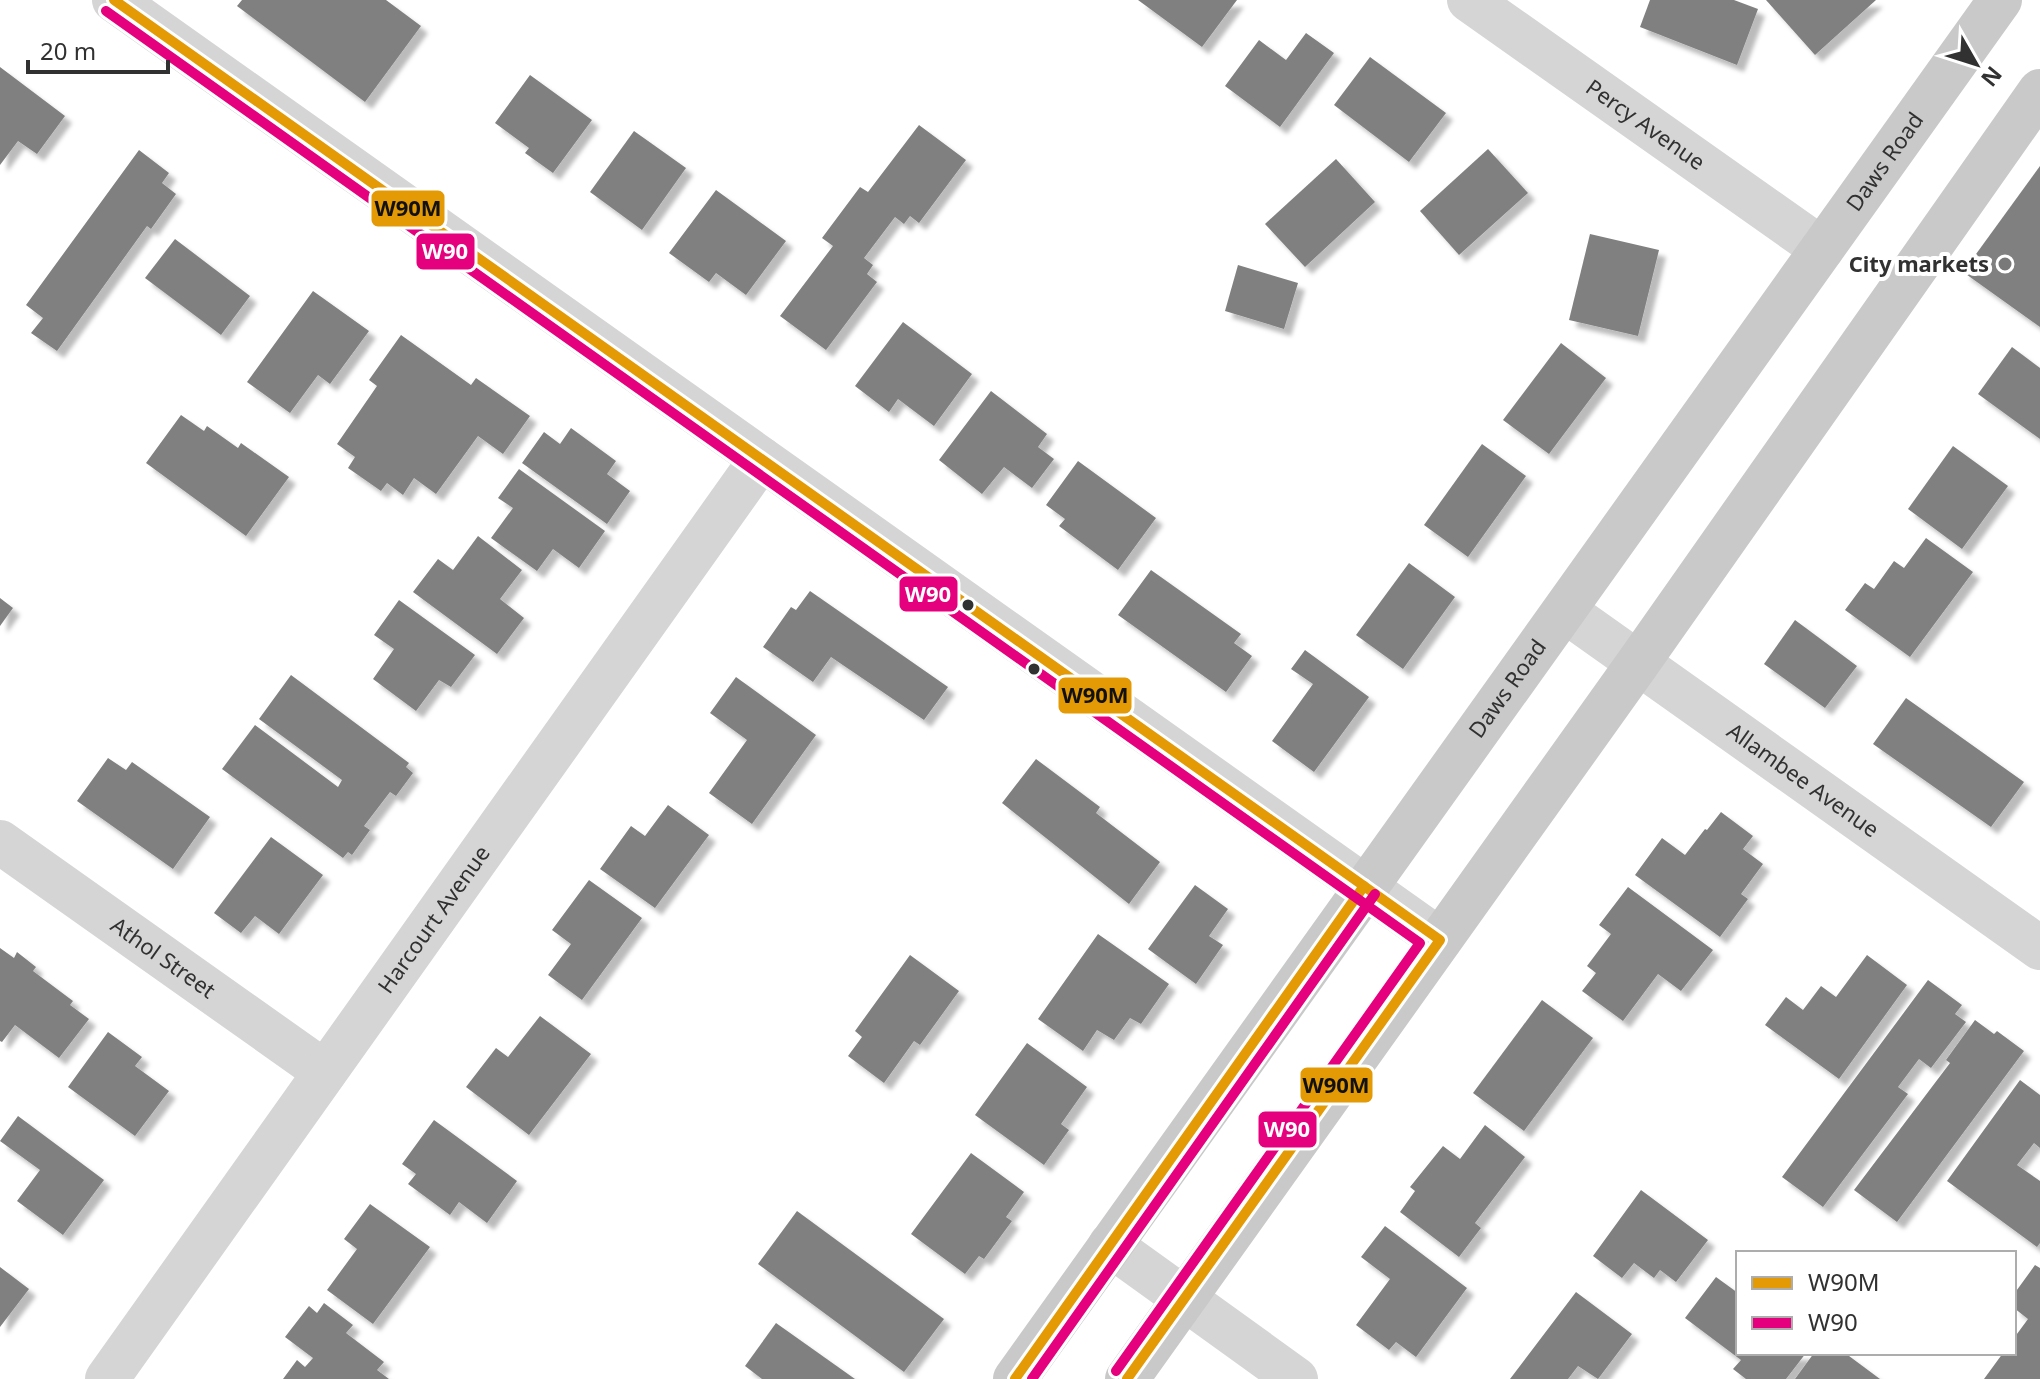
<svg xmlns="http://www.w3.org/2000/svg" width="2040" height="1379" font-family="'Noto Sans',sans-serif">
	<style>
		.building { fill: #808080; filter: url(#shadow) }
		.lines { fill: none; stroke-linecap: round; stroke-linejoin: round }
		.minor { stroke: #d5d5d5; stroke-width: 44 }
		.major { stroke: #c9c9c9; stroke-width: 44 }
		.bus-1-casing { stroke: #fff; stroke-width: 16 }
		.bus-2-casing { stroke: #fff; stroke-width: 16 }
		.bus-1 { stroke: #e39a05; stroke-width: 10 }
		.bus-2 { stroke: #e5007d; stroke-width: 10 }
		.poi-dot { fill: #797979; stroke: #fff; stroke-width: 3 }
		.bus-dot { fill: #313131; stroke: #fff; stroke-width: 3 }
		.labels { text-anchor: middle; stroke-width: 8; stroke-linejoin: round; paint-order: stroke }
		.street-label { font-size: 22px; fill: #313131; stroke: #fff }
		.poi-label { font-size: 22px; font-weight: bold; fill: #313131; stroke: #fff; text-anchor: end }
		.line-badge { stroke: #fff; stroke-width: 3 }
		.badge-label { font-size: 22px; text-anchor: middle; font-weight: bold; fill: #fff }
		.pale-badge-label { font-size: 22px; text-anchor: middle; font-weight: bold; fill: #111 }
	</style>
	<defs>
		<filter id="shadow"><feDropShadow dx="7" dy="7" stdDeviation="2" flood-color="#0004"/></filter>
	</defs>
	<rect width="100%" height="100%" fill="#fff"/>
	<g class="building">
		<path d="M242 0H386L421 26 365 102 237 6Z"/>
		<path d="M1138 0H1237L1202 47Z"/>
		<path d="M1650 0H1734L1758 9 1737 65 1640 27Z"/>
		<path d="M1766 0H1876L1815 55Z"/>
		<path d="M1306 33 1334 53 1280 127 1225 86 1259 40 1286 60Z"/>
		<path d="M1370 57 1446 113 1409 162 1334 105Z"/>
		<path d="M0 67 65 116 37 154 18 141 0 165Z"/>
		<path d="M530 75 592 120 553 173 525 153 529 148 495 123Z"/>
		<path d="M919 125 966 160 919 223 910 216 904 224 895 217 864 258 873 265 867 274 877 282 826 350 780 316 833 246 822 238 860 187 868 192Z"/>
		<path d="M634 131 686 168 642 230 590 192Z"/>
		<path d="M1488 149 1528 193 1459 255 1420 211Z"/>
		<path d="M139 150 169 173 162 183 176 194 151 229 147 226 57 351 31 333 43 318 26 305Z"/>
		<path d="M1336 159 1375 202 1305 267 1265 224Z"/>
		<path d="M2040 166V327L1963 272Z"/>
		<path d="M716 190 786 241 746 295 716 273 709 282 669 253Z"/>
		<path d="M1590 234 1659 250 1638 336 1569 320Z"/>
		<path d="M175 239 250 296 221 335 145 278Z"/>
		<path d="M1238 265 1298 283 1284 329 1225 311Z"/>
		<path d="M313 291 369 331 330 384 318 375 290 413 247 382Z"/>
		<path d="M903 322 972 374 934 426 898 399 889 412 855 386Z"/>
		<path d="M401 335 471 385 476 378 530 416 503 454 478 436 436 494 414 478 403 495 387 483 381 491 348 468 355 457 337 444 377 386 369 380Z"/>
		<path d="M1561 343 1606 378 1549 454 1503 420Z"/>
		<path d="M2012 347 2040 368V439L1978 394Z"/>
		<path d="M991 391 1047 434 1038 447 1054 459 1032 488 1004 467 982 494 939 460Z"/>
		<path d="M181 415 204 431 207 426 238 448 241 443 289 477 246 536 146 463Z"/>
		<path d="M571 428 616 461 607 474 630 491 607 524 522 463 544 432 560 444Z"/>
		<path d="M1482 444 1526 476 1468 557 1424 525Z"/>
		<path d="M1953 446 2008 486 1962 549 1908 509Z"/>
		<path d="M1078 461 1156 518 1118 570 1059 526 1065 519 1046 505Z"/>
		<path d="M519 469 605 531 579 568 553 549 537 571 491 538 513 508 498 498Z"/>
		<path d="M478 536 522 570 500 599 524 618 497 654 413 592 438 559 453 570Z"/>
		<path d="M1926 538 1973 572 1910 657 1845 610 1865 583 1874 589 1894 561 1904 568Z"/>
		<path d="M1409 563 1455 597 1403 669 1356 635Z"/>
		<path d="M1151 570 1241 634 1234 643 1252 656 1226 692 1118 615Z"/>
		<path d="M810 591 948 687 924 720 831 657 813 682 763 647 791 607 796 610Z"/>
		<path d="M0 598 13 608 0 626Z"/>
		<path d="M399 600 475 655 451 687 439 680 416 711 373 679 394 649 374 635Z"/>
		<path d="M1795 620 1857 666 1825 708 1764 664Z"/>
		<path d="M1305 650 1369 697 1314 772 1272 741 1313 684 1291 669Z"/>
		<path d="M291 675 409 763 406 767 413 773 396 796 390 792 364 826 370 830 352 855 348 852 343 858 222 769 255 725 338 787 342 780 259 719Z"/>
		<path d="M736 677 816 735 752 824 709 793 747 740 710 713Z"/>
		<path d="M1906 698 2024 782 1991 827 1873 744Z"/>
		<path d="M108 758 126 770 132 762 210 817 173 869 77 801Z"/>
		<path d="M1036 759 1100 807 1096 813 1160 862 1129 904 1002 803Z"/>
		<path d="M668 805 709 835 655 908 600 869 631 826 645 836Z"/>
		<path d="M1721 812 1753 836 1743 849 1763 864 1741 894 1748 899 1720 937 1635 875 1662 838 1685 855 1705 829 1707 830Z"/>
		<path d="M271 837 323 875 279 934 255 916 241 933 214 913Z"/>
		<path d="M589 880 642 918 582 1000 548 975 571 944 552 930Z"/>
		<path d="M1195 885 1228 909 1209 936 1223 945 1196 984 1148 949Z"/>
		<path d="M1628 887 1713 950 1681 991 1658 974 1623 1021 1582 991 1596 973 1587 966 1611 934 1599 925Z"/>
		<path d="M1098 934 1169 984 1141 1024 1130 1018 1114 1040 1097 1030 1083 1051 1038 1019Z"/>
		<path d="M0 948 14 958 17 952 36 967 33 971 73 1001 70 1005 89 1019 59 1058 15 1025 2 1042 0 1041Z"/>
		<path d="M910 955 959 991 920 1045 914 1041 884 1083 848 1056 862 1037 855 1031Z"/>
		<path d="M1867 955 1907 985 1839 1079 1765 1025 1786 997 1803 1010 1821 986 1836 997Z"/>
		<path d="M1928 980 1962 1005 1955 1014 1966 1022 1931 1068 1919 1059 1898 1087 1908 1094 1823 1207 1782 1177Z"/>
		<path d="M1542 1000 1593 1038 1524 1131 1473 1093Z"/>
		<path d="M540 1016 591 1054 529 1135 466 1087 496 1048 508 1057Z"/>
		<path d="M1975 1020 1994 1034 1997 1031 2024 1051 1897 1222 1854 1190 1950 1063 1946 1060Z"/>
		<path d="M108 1032 142 1057 135 1066 169 1091 135 1136 68 1087Z"/>
		<path d="M1027 1043 1087 1087 1061 1124 1069 1130 1044 1165 975 1115Z"/>
		<path d="M2020 1080 2040 1095V1148L2034 1143 2017 1165 2040 1181V1243L2037 1247 1947 1181Z"/>
		<path d="M18 1116 104 1180 63 1235 17 1201 40 1170 0 1141Z"/>
		<path d="M434 1120 517 1181 487 1223 459 1202 450 1215 408 1184 416 1174 402 1164Z"/>
		<path d="M1485 1125 1525 1157 1475 1223 1481 1228 1459 1257 1400 1212 1415 1191 1410 1187 1443 1146 1460 1159Z"/>
		<path d="M971 1153 1024 1192 1006 1217 1012 1221 984 1259 979 1256 965 1274 911 1234Z"/>
		<path d="M1641 1190 1708 1240 1676 1282 1660 1270 1654 1278 1634 1263 1622 1278 1593 1256Z"/>
		<path d="M370 1204 430 1247 373 1324 327 1290 357 1249 344 1239Z"/>
		<path d="M797 1211 944 1319 904 1372 758 1264Z"/>
		<path d="M1385 1226 1467 1288 1416 1357 1396 1342 1389 1350 1356 1325 1390 1279 1361 1257Z"/>
		<path d="M2035 1265 2040 1268V1379H1984L2003 1353H2014V1338L2028 1319 2014 1308V1294Z"/>
		<path d="M0 1267 29 1289 0 1327Z"/>
		<path d="M1716 1277 1738 1293V1353H1806L1786 1379H1746L1733 1369 1741 1360 1685 1318Z"/>
		<path d="M1576 1292 1632 1334 1598 1379 1578 1366 1568 1379H1510Z"/>
		<path d="M324 1303 353 1325 346 1333 384 1362 377 1370 389 1379H283L297 1360 305 1367 313 1358 285 1337 309 1306 317 1313Z"/>
		<path d="M776 1323 855 1379H762L745 1366Z"/>
		<path d="M1814 1353H1845L1880 1379H1795Z"/>
	</g>
	<g class="lines">
		<g class="minor">
			<path d="M114 0 1440 940"/>
			<path id="s1" d="M1469 0 1822 249"/>
			<path id="s2" d="M1565 611 2040 948"/>
			<path id="s3" d="M0 842 325 1072"/>
			<path d="M1110 1245 1296 1379"/>
			<path id="s4" d="M107 1379 761 459"/>
		</g>
		<g class="major">
			<path id="s5" d="M1015 1379C1341 918 1672 460 2000 0"/>
			<path d="M1127 1379 1638 663 2040 91"/>
		</g>
		<defs>
			<g id="bus-1">
				<path d="M114 0 1440 940 1127 1379"/>
				<path d="M1015 1379 1364 886"/>
			</g>
			<g id="bus-2">
				<path d="M106 11 1420 943 1116 1371"/>
				<path d="M1032 1379 1375 894"/>
			</g>
		</defs>
		<use href="#bus-1" class="bus-1-casing"/>
		<use href="#bus-2" class="bus-2-casing"/>
		<use href="#bus-1" class="bus-1"/>
		<use href="#bus-2" class="bus-2"/>
	</g>
	<circle class="poi-dot" cx="2005" cy="264" r="8"/>
	<g class="bus-dot">
		<circle cx="968" cy="605" r="7"/>
		<circle cx="1034" cy="669" r="7"/>
	</g>
	<g class="labels">
		<g class="street-label">
			<text dy="8" stroke="none"><textPath href="#s1" startOffset="216">Percy Avenue</textPath></text>
			<text dy="8" stroke="none"><textPath href="#s5" startOffset="1496">Daws Road</textPath></text>
			<text dy="8" stroke="none"><textPath href="#s5" startOffset="848">Daws Road</textPath></text>
			<text dy="8" stroke="none"><textPath href="#s2" startOffset="292">Allambee Avenue</textPath></text>
			<text dy="8" stroke="none"><textPath href="#s4" startOffset="564">Harcourt Avenue</textPath></text>
			<text dy="8" stroke="none"><textPath href="#s3" startOffset="200">Athol Street</textPath></text>
		</g>
		<g class="poi-label">
			<text x="1989" y="272">City markets</text>
		</g>
	</g>
	<g class="line-badge">
		<rect x="370" y="189" width="76" height="39" rx="8" fill="#e39a05"/>
		<rect x="415" y="232" width="61" height="39" rx="8" fill="#e5007d"/>
		<rect x="898" y="575" width="61" height="38" rx="8" fill="#e5007d"/>
		<rect x="1057" y="676" width="76" height="39" rx="8" fill="#e39a05"/>
		<rect x="1299" y="1066" width="75" height="38" rx="8" fill="#e39a05"/>
		<rect x="1257" y="1110" width="61" height="39" rx="8" fill="#e5007d"/>
	</g>
	<g class="badge-label">
		<text x="445" y="259">W90</text>
		<text x="928" y="602">W90</text>
		<text x="1287" y="1137">W90</text>
	</g>
	<g class="pale-badge-label">
		<text x="408" y="216">W90M</text>
		<text x="1095" y="703">W90M</text>
		<text x="1336" y="1093">W90M</text>
	</g>
	<rect x="1736" y="1251" width="280" height="104" fill="#ffffff" stroke="#adadad" stroke-width="2"/>
	<rect x="1752" y="1277" width="40" height="12" fill="#e39a05" stroke="#adadad" stroke-width="2"/>
	<text x="1808" y="1291" font-size="24" fill="#313131">W90M</text>
	<rect x="1752" y="1317" width="40" height="12" fill="#e5007d" stroke="#adadad" stroke-width="2"/>
	<text x="1808" y="1331" font-size="24" fill="#313131">W90</text>
	<g transform="translate(1976 64) rotate(129)" stroke="#ffffff" stroke-width="6" paint-order="stroke">
	<path d="M0-6L14 30L0 20L-14 30Z" fill="#313131"/>
	<text y="-12" font-size="22" font-weight="bold" text-anchor="middle" fill="#313131">N</text>
	</g>
	<path d="M28 60v12h140v-12" fill="none" stroke="#313131" stroke-width="4"/>
	<text x="40" y="60" font-size="24" fill="#313131" stroke="#ffffff" stroke-width="6" paint-order="stroke">20 m</text>
</svg>
